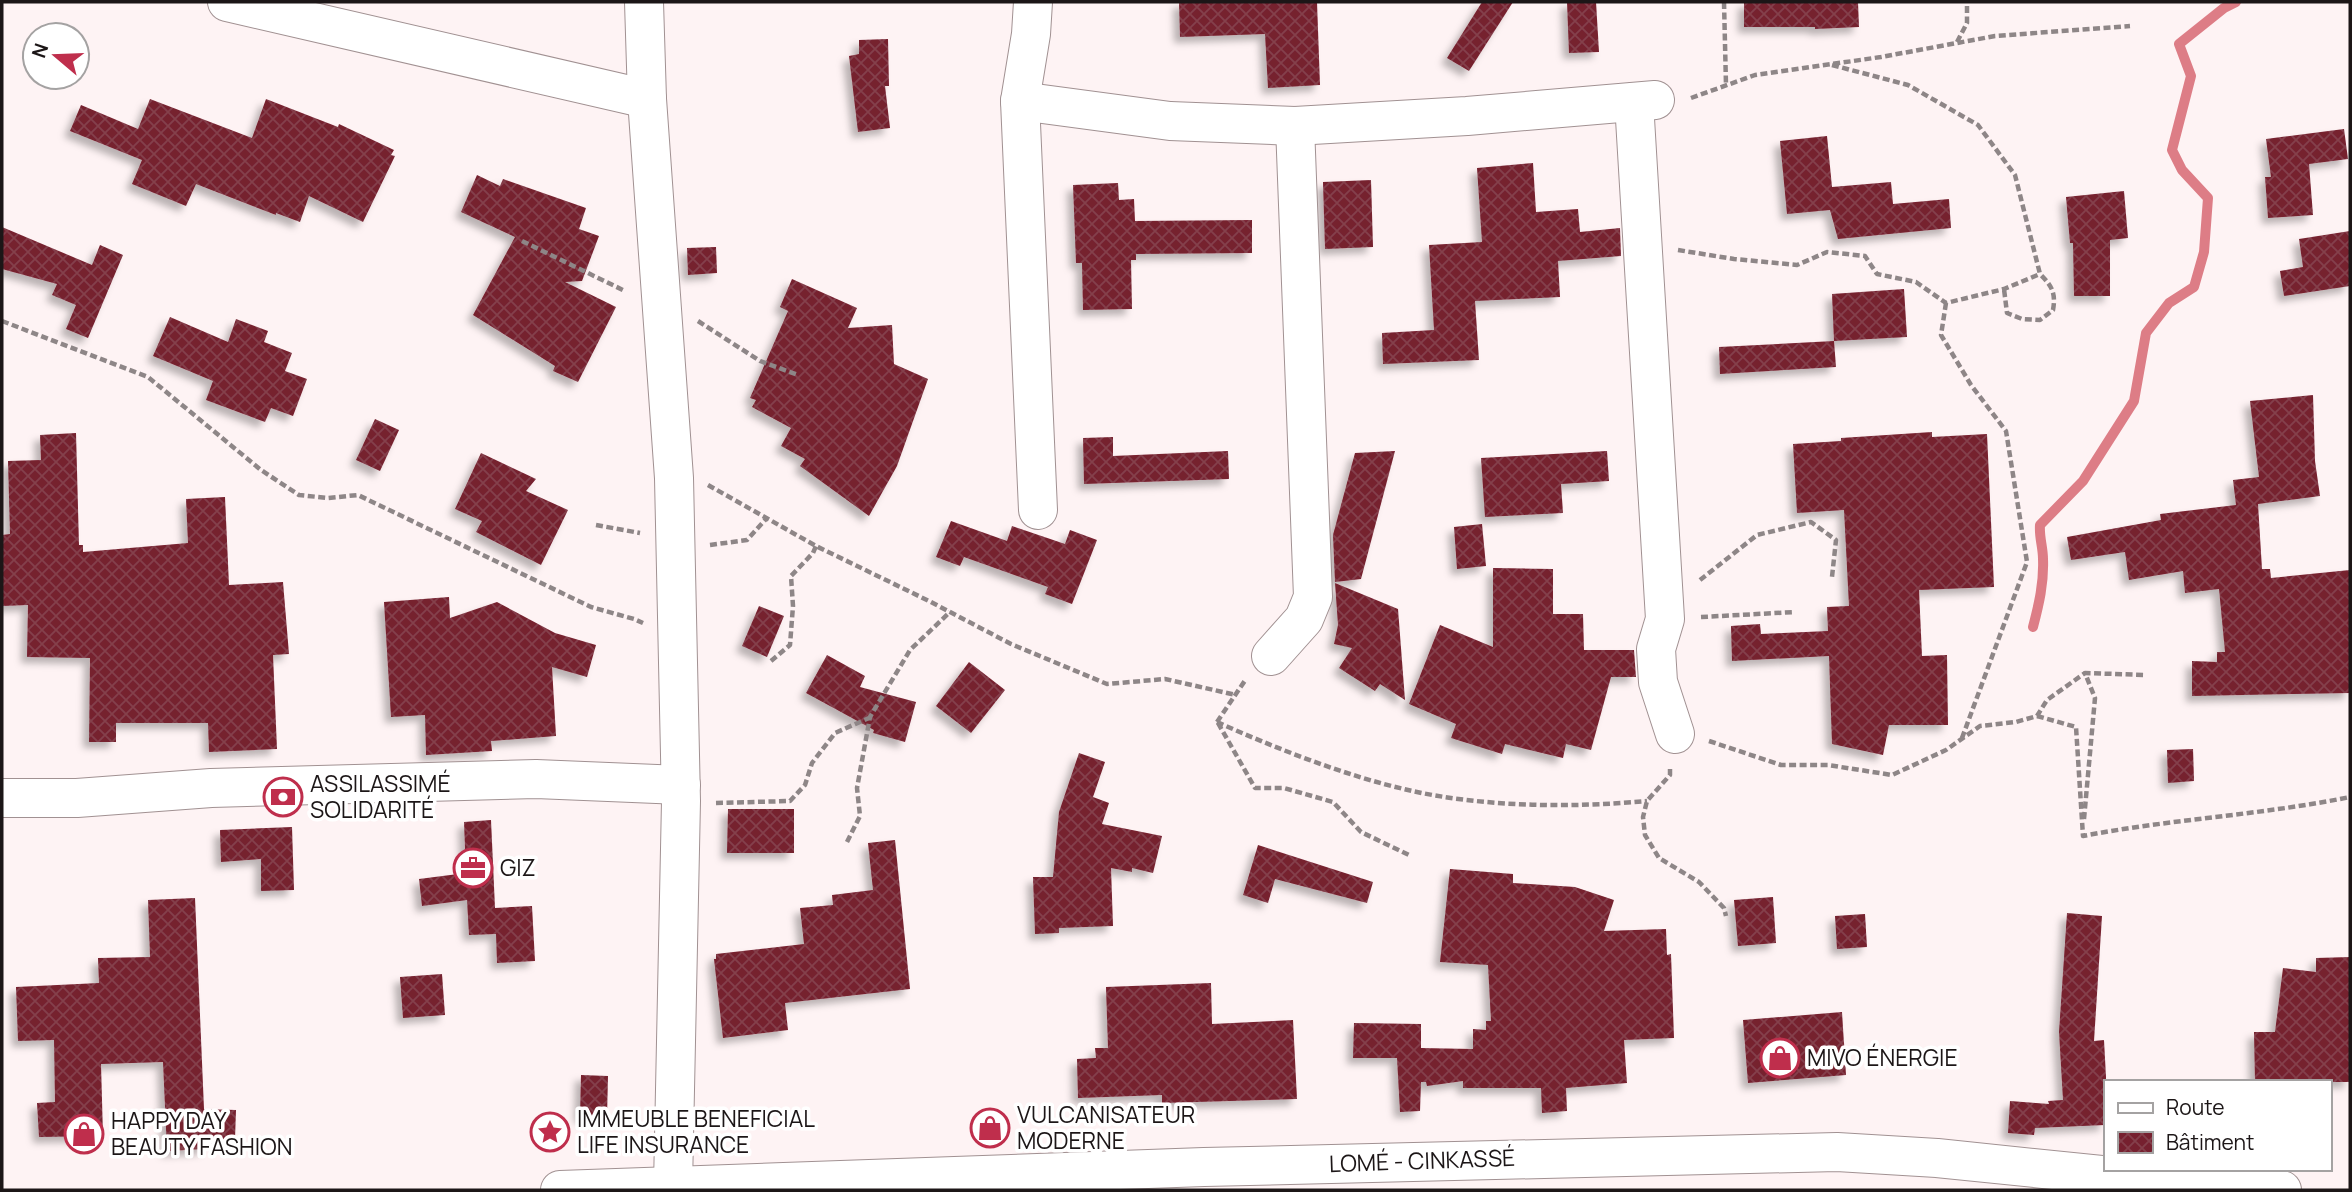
<svg xmlns="http://www.w3.org/2000/svg" width="2352" height="1192" font-family="Manrope,sans-serif">
	<style>
		.lines { fill: none; stroke-linecap: round; stroke-linejoin: round }
		.stream { stroke: #dd7d86; stroke-width: 10 }
		.building { fill: url(#building-cross-hatch); filter: url(#shadow) }
		.minor-casing { stroke: #a19192; stroke-width: 40 }
		.trunk-casing { stroke: #a19192; stroke-width: 40 }
		.path { stroke: #8e8687; stroke-width: 4.5; stroke-dasharray: 7 3.5; stroke-linecap: butt }
		.minor { stroke: #fff; stroke-width: 38 }
		.trunk { stroke: #fff; stroke-width: 38 }
		.labels { text-anchor: middle; stroke-width: 7; stroke-linejoin: round; paint-order: stroke }
		.poi-label { font-size: 23px; fill: #1c1617; stroke: #fff; text-anchor: start }
		.street-label { font-size: 23px; fill: #1c1617; stroke: #fff }
	</style>
	<defs>
		<pattern id="building-cross-hatch" width="8" height="8" patternUnits="userSpaceOnUse" patternTransform="scale(1.75)"><rect width="8" height="8" fill="#76202f"/><path d="M0 0l8 8M0 8l8-8" fill="none" stroke="#843f4b"/></pattern>
		<filter id="shadow"><feDropShadow dx="-6" dy="6" stdDeviation="3.5" flood-color="#0004"/></filter>
	</defs>
	<rect width="100%" height="100%" fill="#fef3f4"/>
	<g class="lines">
		<path class="stream" d="M2033 627C2039 604 2044 583 2043 559 2043 547 2039 537 2040 525L2083 481 2134 401 2146 333 2169 303 2194 287 2204 252 2208 198 2182 170 2172 150 2191 76 2179 44 2224 8 2236 2"/>
	</g>
	<g class="building">
		<path d="M1179 2H1317L1320 85 1268 88 1265 34 1180 37Z"/>
		<path d="M1482 2H1513L1469 71 1447 58Z"/>
		<path d="M1567 2H1596L1599 52 1569 53Z"/>
		<path d="M1744 2H1858L1859 27 1815 29V27H1744Z"/>
		<path d="M888 39 889 86H885L890 128 858 132 849 56 859 54V40Z"/>
		<path d="M150 99 252 138 266 99 338 127 339 124 394 150 391 155 395 156 363 222 309 196 300 222 276 213V215L196 184 186 206 132 184 142 160 70 131 81 105 138 129Z"/>
		<path d="M2344 129 2348 159 2309 164 2313 215 2268 218 2265 177H2271L2266 139Z"/>
		<path d="M1827 136 1832 187 1891 182 1893 204 1949 199 1951 228 1838 239 1830 210 1787 214 1780 141Z"/>
		<path d="M1533 163 1536 212 1578 209 1580 232 1620 228 1621 256 1558 261 1560 297 1475 301 1479 360 1383 364 1382 333 1434 330 1429 245 1482 242 1477 168Z"/>
		<path d="M477 175 500 186 503 179 586 208 579 229 599 236 582 281 565 282 616 307 578 382 553 371 555 366 473 315 515 237 461 212Z"/>
		<path d="M1371 180 1373 247 1325 249 1323 182Z"/>
		<path d="M1118 183 1119 200 1134 199 1135 221 1252 220V253L1136 254V260H1131L1132 309 1083 310 1082 263H1076L1073 185Z"/>
		<path d="M2124 191 2128 238 2110 240V296H2074L2073 243H2070L2066 197Z"/>
		<path d="M2 227 92 265 100 245 123 255 88 338 66 329 76 305 52 295 57 284 2 269Z"/>
		<path d="M2350 231V286L2284 296 2280 271 2303 267 2299 239Z"/>
		<path d="M716 247 717 273 688 275 687 248Z"/>
		<path d="M792 279 857 308 848 328 892 325 894 364 928 379 897 466 869 516 800 466 805 459 781 446 791 428 752 407 756 400 750 398 788 311 780 307Z"/>
		<path d="M1904 289 1907 337 1834 341 1832 294Z"/>
		<path d="M170 317 228 342 236 319 268 331 264 342 292 353 285 371 307 379 293 416 271 408 265 422 206 400 213 381 153 356Z"/>
		<path d="M1834 341 1836 367 1720 374 1719 347Z"/>
		<path d="M2313 395 2315 461 2320 496 2258 504 2262 569H2270L2271 578 2350 570V693L2192 696V661L2217 662V652H2225L2219 589 2185 593 2183 571 2129 580 2125 552 2071 560 2067 537 2161 520 2160 514 2236 505 2233 480 2259 477 2250 401Z"/>
		<path d="M375 419 399 430 380 471 356 460Z"/>
		<path d="M1932 432V437L1987 434 1994 587 1919 590 1922 656 1947 655 1948 725H1889L1883 755 1832 744 1829 656 1732 661 1731 626 1760 624 1761 634 1828 631 1827 607 1849 606 1844 510 1797 513 1793 444 1841 441V438Z"/>
		<path d="M76 433 79 545H83V552L188 543 186 499 225 497 229 585 283 582 289 654 273 655 277 749 209 752 208 723H116V742H89L90 658 27 657 28 605 2 606V535L10 534 8 461 41 460 40 435Z"/>
		<path d="M1113 437V456L1228 451 1229 479 1084 484 1083 438Z"/>
		<path d="M1395 451 1361 579 1335 582 1333 535 1355 453Z"/>
		<path d="M1607 451 1609 481 1561 484 1563 513 1485 517 1481 458Z"/>
		<path d="M481 453 536 479 526 491 568 510 541 565 476 532 482 521 455 509Z"/>
		<path d="M951 521 1007 541 1012 526 1065 544 1070 530 1097 540 1072 604 1045 594 1048 587 964 557 960 566 936 557Z"/>
		<path d="M1482 524 1486 566 1457 569 1454 527Z"/>
		<path d="M1493 568 1553 569V614H1583L1584 650H1634L1636 677H1611L1591 750 1566 744 1563 758 1505 744 1502 754 1451 738 1456 724 1409 704 1440 625 1493 647Z"/>
		<path d="M1335 583 1398 609 1405 700 1380 684 1375 691 1339 668 1352 648 1334 644 1338 625Z"/>
		<path d="M449 597 450 618 497 602 555 633 596 645 587 677 552 667 556 736 491 741 492 751 426 755 425 715 391 717 384 602Z"/>
		<path d="M759 606 784 616 767 657 742 646Z"/>
		<path d="M827 655 865 676 860 687 916 702 905 742 873 733 874 730 806 693Z"/>
		<path d="M969 662 1005 690 971 733 936 706Z"/>
		<path d="M2193 749 2194 781 2168 783 2167 750Z"/>
		<path d="M1079 753 1105 762 1093 797 1109 803 1102 824 1162 836 1153 873 1132 868V872L1111 868 1113 926 1059 928V933L1035 934 1033 877H1053L1059 812Z"/>
		<path d="M728 809H794V853H727Z"/>
		<path d="M491 820 495 908 532 906 535 961 497 963 496 934 469 935 467 900 422 906 419 879 466 873 464 822Z"/>
		<path d="M292 827 294 890 261 891V859L221 862 220 830Z"/>
		<path d="M895 840 910 989 785 1003 788 1030 723 1038 714 959H716V954L804 944 800 908 833 905 832 895 873 890 868 843Z"/>
		<path d="M1258 845 1373 882 1367 903 1275 879 1268 903 1243 895Z"/>
		<path d="M1450 869 1513 874V883L1575 887 1614 900 1604 931 1666 929 1667 955 1671 954 1674 1038 1624 1040 1627 1083 1566 1088 1567 1111 1542 1113 1541 1088H1463V1081L1427 1086 1426 1082H1421L1420 1111 1400 1112 1397 1058H1353L1354 1023 1421 1024V1048L1473 1049V1029L1486 1030V1021H1491L1488 965 1440 962Z"/>
		<path d="M1773 897 1776 943 1738 946 1734 900Z"/>
		<path d="M195 898 204 1109 236 1110 235 1139H205V1149L167 1151 163 1062 101 1064 103 1136 39 1137 37 1103 55 1102 54 1040 18 1041 16 987 99 983 98 958 150 957 148 900Z"/>
		<path d="M2067 913 2102 916 2094 1041 2104 1040 2106 1077 2105 1125 2035 1128 2034 1135 2008 1133 2010 1101 2049 1104 2048 1101 2063 1100 2059 1032Z"/>
		<path d="M1865 914 1867 947 1837 949 1835 916Z"/>
		<path d="M2350 957V1082H2255L2254 1032H2275L2283 968 2316 972V958Z"/>
		<path d="M442 974 445 1015 403 1018 400 977Z"/>
		<path d="M1211 983 1212 1024 1293 1020 1297 1099 1162 1103V1095L1078 1098 1077 1059 1096 1058 1095 1048H1108L1106 987Z"/>
		<path d="M1842 1012 1846 1075 1748 1083 1743 1020Z"/>
		<path d="M581 1075 608 1076 607 1117H580Z"/>
	</g>
	<g class="lines">
		<defs>
			<g id="minor">
				<path d="M227 2 647 99"/>
				<path d="M644 2 647 99 674 478 681 801 673 1186"/>
				<path d="M1033 2 1031 34 1020 101 1038 510"/>
				<path d="M1020 101 1170 121 1295 126 1467 116 1655 100"/>
				<path d="M1634 102 1665 619 1656 649 1658 682 1675 734"/>
				<path d="M1271 656 1304 619 1313 597 1295 126"/>
				<path d="M2 798H77L211 788 536 779 681 785"/>
			</g>
			<path id="trunk" d="M560 1190 1204 1167 1837 1152 1937 1158 2121 1177 2282 1190"/>
		</defs>
		<use href="#minor" class="minor-casing"/>
		<use href="#trunk" class="trunk-casing"/>
		<g class="path">
			<path d="M1724 2 1726 85"/>
			<path d="M1957 42 1967 23V2"/>
			<path d="M1832 65 1908 85 1978 125 2015 175 2040 274C2052 286 2056 293 2053 310L2040 320 2022 319 2007 313 2004 289"/>
			<path d="M1691 98 1755 75 1881 57 1995 36 2130 26"/>
			<path d="M522 241 625 291"/>
			<path d="M1678 250 1734 259 1797 265 1827 252 1865 256 1877 274 1916 282 1946 303 2004 289 2040 274"/>
			<path d="M1946 303 1941 335 1971 385 2006 431 2027 562 1962 738"/>
			<path d="M2 321 148 377 261 470 299 495 328 498 358 495 591 607 634 619 643 623"/>
			<path d="M698 321 760 361 798 375"/>
			<path d="M708 485 816 546 929 601 1011 644 1107 684 1165 679 1236 695"/>
			<path d="M596 525 640 533"/>
			<path d="M710 545 747 540 766 519"/>
			<path d="M1700 580 1757 535 1811 522 1836 540 1832 577"/>
			<path d="M1701 617 1795 612"/>
			<path d="M771 661 790 645 793 606 791 576 813 553 816 546"/>
			<path d="M2037 716 2076 727 2083 836C2171 819 2262 815 2350 797"/>
			<path d="M1217 722C1275 748 1346 776 1408 790 1481 807 1572 808 1647 801"/>
			<path d="M1217 722 1246 679"/>
			<path d="M1218 723 1255 788H1284L1333 802 1361 832 1411 856"/>
			<path d="M1709 741 1781 765H1828L1892 775 1946 750 1980 726 2016 722 2037 716 2047 700 2085 673"/>
			<path d="M1670 769V775L1647 801 1643 817 1645 835 1659 858 1699 882 1724 908 1726 916"/>
			<path d="M716 803 790 801 805 785 812 763 835 733 869 718"/>
			<path d="M2084 819 2095 698 2085 673 2146 675"/>
			<path d="M847 842 860 816 857 788 870 717 910 650 950 612"/>
		</g>
		<use href="#minor" class="minor"/>
		<use href="#trunk" class="trunk"/>
	</g>
	<defs>
		<symbol id="bank-ring" viewBox="-11 -11 22 22"><circle r="9.5" fill="#fff" stroke="#bf2e4c" stroke-width="1.5"/><path d="M-6-4H6V4H-6ZM0-2.3a2.3 2.3 0 1 0 0 4.6a2.3 2.3 0 1 0 0-4.6Z" fill="#bf2e4c"/></symbol>
		<symbol id="office-ring" viewBox="-11 -11 22 22"><circle r="9.5" fill="#fff" stroke="#bf2e4c" stroke-width="1.5"/><path d="M-6-3h4V-5.5h4V-3h4V5H-6ZM-1-4.5V-3h2v-1.5ZM-6 0V1H6V0Z" fill="#bf2e4c"/></symbol>
		<symbol id="shop-ring" viewBox="-11 -11 22 22"><circle r="9.5" fill="#fff" stroke="#bf2e4c" stroke-width="1.5"/><path d="M-5-2.5h2.3a2.7 3.5 0 0 1 5.4 0H5L5.5 6h-11ZM-1.5-2.5h3a1.5 2.3 0 0 0-3 0Z" fill="#bf2e4c"/></symbol>
		<symbol id="sight-ring" viewBox="-11 -11 22 22"><circle r="9.5" fill="#fff" stroke="#bf2e4c" stroke-width="1.5"/><path d="M0-6L1.8-2.2L6-1.7L2.9 1.2L3.7 5.4L0 3.3L-3.7 5.4L-2.9 1.2L-6-1.7L-1.8-2.2Z" fill="#bf2e4c"/></symbol>
	</defs>
	<g fill-rule="evenodd">
		<use href="#bank-ring" x="261" y="775" width="44" height="44"/>
		<use href="#office-ring" x="451" y="846" width="44" height="44"/>
		<use href="#shop-ring" x="1758" y="1036" width="44" height="44"/>
		<use href="#shop-ring" x="968" y="1106" width="44" height="44"/>
		<use href="#sight-ring" x="528" y="1110" width="44" height="44"/>
		<use href="#shop-ring" x="62" y="1112" width="44" height="44"/>
	</g>
	<g class="labels">
		<g class="poi-label">
			<text x="310" y="792">ASSILASSIMÉ<tspan x="310" dy="26">SOLIDARITÉ</tspan></text>
			<text x="500" y="876">GIZ</text>
			<text x="1807" y="1066">MIVO ÉNERGIE</text>
			<text x="1017" y="1123">VULCANISATEUR<tspan x="1017" dy="26">MODERNE</tspan></text>
			<text x="577" y="1127">IMMEUBLE BENEFICIAL<tspan x="577" dy="26">LIFE INSURANCE</tspan></text>
			<text x="111" y="1129">HAPPY DAY<tspan x="111" dy="26">BEAUTY FASHION</tspan></text>
		</g>
		<g class="street-label">
			<text transform="translate(1422 1161) rotate(-2)" y="8">LOMÉ - CINKASSÉ</text>
		</g>
	</g>
	<rect width="2352" height="1192" fill="none" stroke="#1c1617" stroke-width="7"/>
	<rect x="2104" y="1080" width="228" height="91" fill="#ffffff" stroke="#a4a2a2" stroke-width="2"/>
	<rect x="2118" y="1103" width="35" height="10" fill="#ffffff" stroke="#a4a2a2" stroke-width="2"/>
	<text x="2166" y="1115" font-size="21" fill="#1c1617">Route</text>
	<rect x="2118" y="1132" width="35" height="21" fill="url(#building-cross-hatch)" stroke="#a4a2a2" stroke-width="2"/>
	<text x="2166" y="1150" font-size="21" fill="#1c1617">Bâtiment</text>
	<g transform="translate(56 56) rotate(289)"><circle r="33" fill="#ffffff" stroke="#a4a2a2" stroke-width="2"/>
	<path d="M0-5L12 26L0 18L-12 26Z" fill="#bf2e4c"/>
	<text y="-10" font-size="19" font-weight="bold" text-anchor="middle" fill="#1c1617">N</text>
	</g>
</svg>
